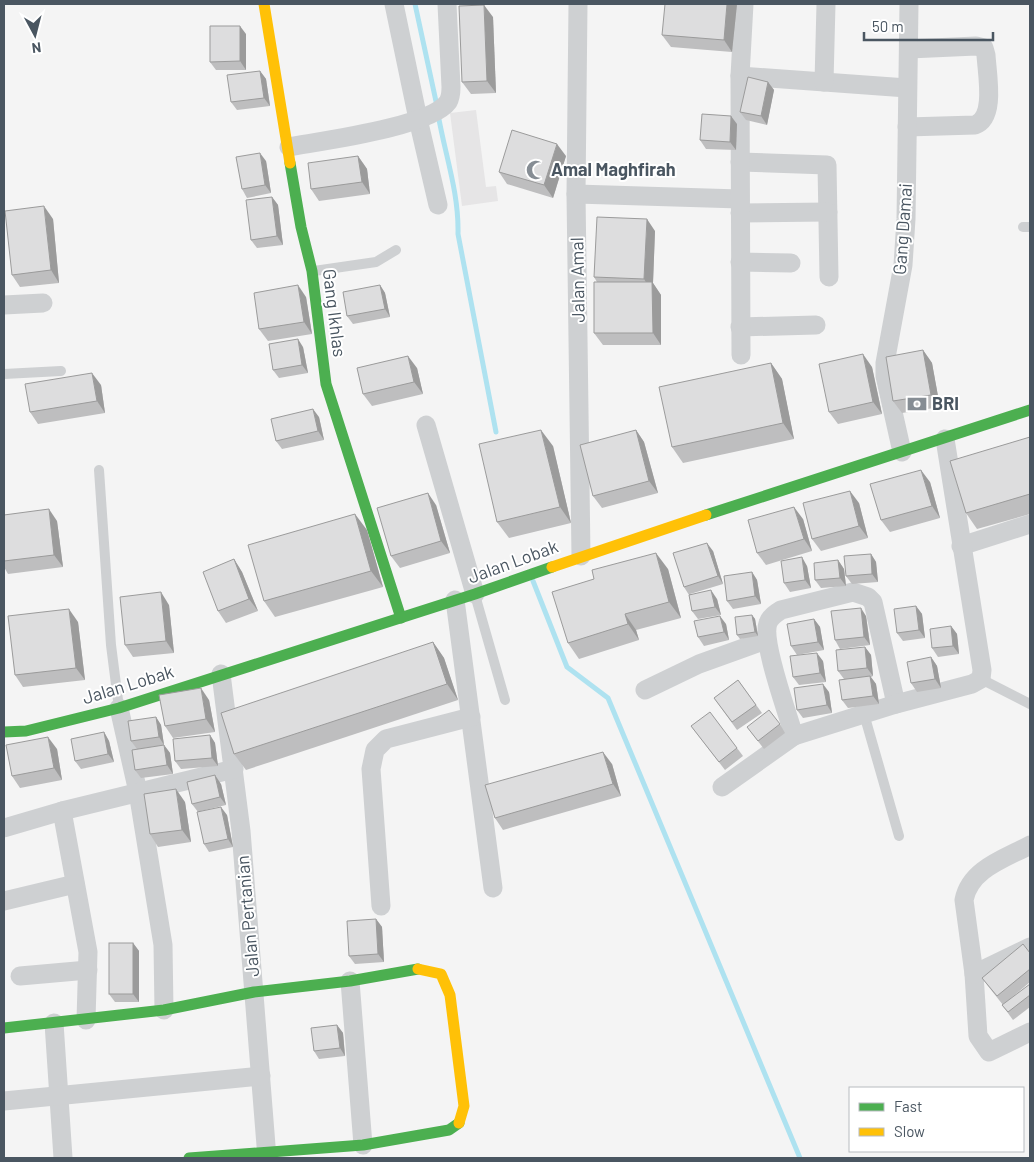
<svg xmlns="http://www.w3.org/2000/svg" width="1034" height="1162" font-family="Barlow,sans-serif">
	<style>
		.education { fill: #e6e5e6 }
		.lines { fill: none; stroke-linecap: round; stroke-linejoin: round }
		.stream { stroke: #aee2f0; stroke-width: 5 }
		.lane { stroke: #ced0d2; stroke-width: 10 }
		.street { stroke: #ced0d2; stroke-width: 19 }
		.fast { stroke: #4caf50; stroke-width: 11 }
		.slow { stroke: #ffc107; stroke-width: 11 }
		.wall { fill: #bebebf }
		.shaded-wall { fill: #9b9b9b }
		.building { fill: #ddddde; stroke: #9b9b9b }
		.labels { text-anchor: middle; stroke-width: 4; stroke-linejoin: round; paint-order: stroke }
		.poi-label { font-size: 18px; font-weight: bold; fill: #4a5661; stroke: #fff; text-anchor: start }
		.street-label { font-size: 18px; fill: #4a5661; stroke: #fff }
	</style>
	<rect width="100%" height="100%" fill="#f4f4f4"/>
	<path class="education" d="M476 110 486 187 496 186 498 201 462 206 450 113Z"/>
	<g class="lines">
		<g class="stream">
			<path d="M415 4 437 106"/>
			<path d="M438 114C445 155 459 192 458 234L496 432"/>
			<path d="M533 581 567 667 608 698 800 1158"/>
		</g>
		<g class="lane">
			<path d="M1023 227H1030"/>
			<path d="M314 271 376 262 396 250"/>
			<path d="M4 374 61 371"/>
			<path d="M99 470 111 645 119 708"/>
			<path d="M475 595 505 700"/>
			<path d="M981 679 1030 704"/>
			<path d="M864 714 899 836"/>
		</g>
		<g class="street">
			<path d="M394 4 418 119 438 205"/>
			<path d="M578 4 576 194 581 556"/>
			<path d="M740 76 907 88"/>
			<path d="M824 82 826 4"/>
			<path d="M907 127 975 125C996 118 987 74 986 55L984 48 976 46 909 49"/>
			<path d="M289 147C321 141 430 127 448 102 451 97 451 92 451 87L447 4"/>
			<path d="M740 162 827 165 829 277"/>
			<path d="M576 194 740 199"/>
			<path d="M740 213 828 212"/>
			<path d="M740 262 791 263"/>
			<path d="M4 305 43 303"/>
			<path d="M740 327 816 325"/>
			<path d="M741 355 740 76 744 4"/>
			<path d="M426 425 475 594"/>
			<path d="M902 452 885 376V363L903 265 906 219 909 4"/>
			<path d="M961 546 1030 524"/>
			<path d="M455 600 493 888"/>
			<path d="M221 674 241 831 267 1158"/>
			<path d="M645 690 699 664 766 640"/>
			<path d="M119 708 138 792 163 945 164 1010"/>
			<path d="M794 736C788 714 761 642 768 623 770 617 775 614 781 610L853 592 868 597 873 602 896 704"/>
			<path d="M722 787 794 736 896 704 972 684 981 679 982 670 945 439"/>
			<path d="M62 811 88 952 86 1020"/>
			<path d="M4 828 62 811 234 769"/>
			<path d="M1030 845C1004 859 970 869 964 900L974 974 978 1036 989 1052 1030 1032"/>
			<path d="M4 901 75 884"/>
			<path d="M381 906 371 769 375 750 386 739 471 717"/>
			<path d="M974 974 1030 947"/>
			<path d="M20 976 88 970"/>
			<path d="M350 981 363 1145"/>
			<path d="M54 1023 63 1158"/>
			<path d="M4 1101 261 1076"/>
		</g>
		<g class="fast">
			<path d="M290 163 301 227 312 271 326 384 401 618"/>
			<path d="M706 515 1030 410"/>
			<path d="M4 732 26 731 119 708 475 594 552 567"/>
			<path d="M4 1028 164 1010 254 992 350 981 418 969"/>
			<path d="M189 1158 363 1145 449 1130 459 1123"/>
		</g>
		<g class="slow">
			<path d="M264 4 290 163"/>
			<path d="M552 567 706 515"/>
			<path d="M418 969 441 974 450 995 464 1106 459 1123"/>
		</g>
	</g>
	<g class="wall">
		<path d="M737 4 732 52 671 47 662 35Z"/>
		<path d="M493 17 496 93 471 94 462 82Z"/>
		<path d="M246 34V70H216L210 62Z"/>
		<path d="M260 71 266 79 270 106 237 110 231 102Z"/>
		<path d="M768 82 774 90 767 125 746 120 740 112Z"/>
		<path d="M737 124 736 150 706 149 700 140Z"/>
		<path d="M358 156 367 169 370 194 319 201 311 189Z"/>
		<path d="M566 156 553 198 507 184 499 172Z"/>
		<path d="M266 161 271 193 247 198 242 189Z"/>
		<path d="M272 197 278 205 283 245 257 248 251 240Z"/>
		<path d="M53 219 59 283 20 287 12 275Z"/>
		<path d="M655 231 653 283 661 295V345H603L594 333 597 282 594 277Z"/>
		<path d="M380 285 385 293 390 317 353 324 347 316Z"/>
		<path d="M306 297 312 334 268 341 259 329Z"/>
		<path d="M303 347 308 373 279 378 273 370Z"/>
		<path d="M923 350 932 363 940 407 902 413 893 401Z"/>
		<path d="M771 363 782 379 794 439 683 463 672 447Z"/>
		<path d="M872 367 882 414 838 424 829 412Z"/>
		<path d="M417 368 423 394 372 406 363 394Z"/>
		<path d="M101 385 105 413 38 424 30 412Z"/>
		<path d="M319 417 324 440 282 449 276 441Z"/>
		<path d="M636 430 644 442 658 493 602 508 593 496Z"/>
		<path d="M1030 437V514L977 529 966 513Z"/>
		<path d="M553 446 571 523 509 538 497 522Z"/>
		<path d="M930 482 940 518 890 532 881 520Z"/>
		<path d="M859 503 868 538 821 551 812 539Z"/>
		<path d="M436 505 450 553 400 568 391 556Z"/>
		<path d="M4 515 57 521 63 567 8 574 4 567Z"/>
		<path d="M803 519 812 551 766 565 757 553Z"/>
		<path d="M367 530 383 587 275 617 264 601Z"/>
		<path d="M713 551 723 584 690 594 717 599 721 615 698 619 692 611 689 595 684 587Z"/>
		<path d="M871 554 876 562 878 582 852 584 846 576Z"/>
		<path d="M234 559 242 572 258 611 226 623 218 611Z"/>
		<path d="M838 560 844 569 846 586 821 588 815 580Z"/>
		<path d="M807 566 811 588 790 592 784 583Z"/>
		<path d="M668 569 681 618 636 630 639 640 579 659 568 643Z"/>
		<path d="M752 572 757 580 761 604 733 609 727 601Z"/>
		<path d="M169 605 174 653 133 657 125 645Z"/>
		<path d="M916 606 922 614 925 638 903 641 897 633Z"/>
		<path d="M752 615 755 619 758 636 740 639 737 635Z"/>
		<path d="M866 616 870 645 840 649 835 640Z"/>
		<path d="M814 619 820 627 824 650 797 655 791 646Z"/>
		<path d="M78 622 85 680 23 687 15 675Z"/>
		<path d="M726 624 729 640 704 646 698 637Z"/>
		<path d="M951 626 957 634 959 654 938 657 932 648Z"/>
		<path d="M433 642 444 658 458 700 246 770 234 754Z"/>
		<path d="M865 647 871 655 873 676 871 677 876 684 879 704 848 708 842 700 844 679 838 671Z"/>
		<path d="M931 657 937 666 941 688 917 692 911 683Z"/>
		<path d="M823 661 826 682 799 685 793 677Z"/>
		<path d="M738 680 762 713 737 730 714 698Z"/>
		<path d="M829 692 832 713 803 718 797 710Z"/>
		<path d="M209 700 215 732 173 738 165 726Z"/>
		<path d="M156 717 161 725 164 745 170 753 173 774 141 778 135 770 137 749 131 741Z"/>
		<path d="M780 724 785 733 764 749 747 727Z"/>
		<path d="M691 726 737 748 743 756 725 770Z"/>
		<path d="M104 732 109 741 114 762 81 769 75 761Z"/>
		<path d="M210 735 215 743 218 766 181 769 175 761Z"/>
		<path d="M57 749 62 780 20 788 12 776Z"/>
		<path d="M612 764 621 796 503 830 495 818Z"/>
		<path d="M221 784 226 805 201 811 227 815 233 847 209 852 204 844 198 812 192 804Z"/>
		<path d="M185 802 191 842 158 847 150 834Z"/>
		<path d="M376 919 382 927 384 962 355 964 349 956Z"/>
		<path d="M133 943 139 951V1002H115L109 994Z"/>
		<path d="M1030 953V982L1003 1005 988 986 982 978Z"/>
		<path d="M1030 984V1007L1013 1020 1002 1005Z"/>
		<path d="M337 1025 343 1033 345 1056 319 1059 314 1051Z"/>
	</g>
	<g class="shaded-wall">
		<path d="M727 4H737L732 52 724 40Z"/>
		<path d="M484 5 493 17 496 93 487 81Z"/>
		<path d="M240 26 246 34V70L240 61Z"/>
		<path d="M260 71 266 79 270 106 264 98Z"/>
		<path d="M768 82 774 90 767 125 761 116Z"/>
		<path d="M731 116 737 124 736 150 730 142Z"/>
		<path d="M557 144 566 156 553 198 544 185Z"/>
		<path d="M260 153 266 161 271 193 265 185Z"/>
		<path d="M358 156 367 169 370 194 362 182Z"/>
		<path d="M272 197 278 205 283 245 277 236Z"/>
		<path d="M44 206 53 219 59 283 51 270Z"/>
		<path d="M647 219 655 231 653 283 661 295V345L653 333 652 292 644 279Z"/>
		<path d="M298 285 306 297 312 334 304 322Z"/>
		<path d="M380 285 385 293 390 317 385 309Z"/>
		<path d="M298 339 303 347 308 373 302 365Z"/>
		<path d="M923 350 932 363 940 407 931 395Z"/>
		<path d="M863 354 872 367 882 414 873 402Z"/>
		<path d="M408 356 417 368 423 394 414 382Z"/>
		<path d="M771 363 782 379 794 439 783 423Z"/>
		<path d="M92 373 101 385 105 413 97 401Z"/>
		<path d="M313 409 319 417 324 440 318 431Z"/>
		<path d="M541 430 553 446 571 523 560 507Z"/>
		<path d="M636 430 644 442 658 493 649 481Z"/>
		<path d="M921 470 930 482 940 518 932 506Z"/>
		<path d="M850 491 859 503 868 538 859 526Z"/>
		<path d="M428 493 436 505 450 553 441 541Z"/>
		<path d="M794 507 803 519 812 551 804 539Z"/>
		<path d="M49 509 57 521 63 567 54 555Z"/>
		<path d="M355 514 367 530 383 587 371 571Z"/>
		<path d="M707 543 713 551 723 584 718 576Z"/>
		<path d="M656 553 668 569 681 618 669 602Z"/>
		<path d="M871 554 876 562 878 582 872 574Z"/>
		<path d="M802 557 807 566 811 588 805 580Z"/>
		<path d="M234 559 242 572 258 611 249 599Z"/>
		<path d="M838 560 844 569 846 586 840 578Z"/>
		<path d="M752 572 757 580 761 604 755 596Z"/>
		<path d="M711 590 717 599 721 615 715 607Z"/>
		<path d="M161 592 169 605 174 653 166 641Z"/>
		<path d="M916 606 922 614 925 638 919 630Z"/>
		<path d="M861 608 866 616 870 645 864 637Z"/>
		<path d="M69 609 78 622 85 680 76 668Z"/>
		<path d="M625 614 636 630 639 640 628 624Z"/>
		<path d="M752 615 755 619 758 636 755 632Z"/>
		<path d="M720 616 726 624 729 640 724 632Z"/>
		<path d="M814 619 820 627 824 650 818 642Z"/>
		<path d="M951 626 957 634 959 654 953 646Z"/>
		<path d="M433 642 444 658 458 700 447 684Z"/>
		<path d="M865 647 871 655 873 676 867 668Z"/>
		<path d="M817 653 823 661 826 682 820 673Z"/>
		<path d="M931 657 937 666 941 688 935 679Z"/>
		<path d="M870 676 876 684 879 704 873 696Z"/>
		<path d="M823 684 829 692 832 713 827 705Z"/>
		<path d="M201 688 209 700 215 732 206 719Z"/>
		<path d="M156 717 161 725 164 745 170 753 173 774 167 765 164 745 159 737Z"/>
		<path d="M104 732 109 741 114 762 108 754Z"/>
		<path d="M210 735 215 743 218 766 212 758Z"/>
		<path d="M48 737 57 749 62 780 54 768Z"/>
		<path d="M603 752 612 764 621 796 613 784Z"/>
		<path d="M215 775 221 784 226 805 220 797Z"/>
		<path d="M176 789 185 802 191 842 182 830Z"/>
		<path d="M221 807 227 815 233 847 228 839Z"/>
		<path d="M376 919 382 927 384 962 378 954Z"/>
		<path d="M133 943 139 951V1002L133 994Z"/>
		<path d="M337 1025 343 1033 345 1056 340 1048Z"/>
	</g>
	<g class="building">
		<path d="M665 4H727L724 40 662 35Z"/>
		<path d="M484 5 487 81 462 82 459 6Z"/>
		<path d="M210 26H240V61L210 62Z"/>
		<path d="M260 71 264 98 231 102 227 75Z"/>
		<path d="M748 77 768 82 761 116 740 112Z"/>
		<path d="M702 114 731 116 730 142 700 140Z"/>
		<path d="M512 130 557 144 544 185 499 172Z"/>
		<path d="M260 153 265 185 242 189 236 157Z"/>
		<path d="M358 156 362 182 311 189 308 163Z"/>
		<path d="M272 197 277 236 251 240 246 200Z"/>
		<path d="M44 206 51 270 12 275 5 211Z"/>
		<path d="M597 217 647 219 644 279 594 277Z"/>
		<path d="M594 282H652L653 333H594Z"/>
		<path d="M298 285 304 322 259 329 254 293Z"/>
		<path d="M380 285 385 309 347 316 343 292Z"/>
		<path d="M298 339 302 365 273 370 269 344Z"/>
		<path d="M923 350 931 395 893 401 886 357Z"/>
		<path d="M863 354 873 402 829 412 819 364Z"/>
		<path d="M408 356 414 382 363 394 357 368Z"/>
		<path d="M771 363 783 423 672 447 659 387Z"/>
		<path d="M92 373 97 401 30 412 25 384Z"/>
		<path d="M313 409 318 431 276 441 271 419Z"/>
		<path d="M541 430 560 507 497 522 479 444Z"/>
		<path d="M636 430 649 481 593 496 580 445Z"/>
		<path d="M1030 437V494L966 513 950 461Z"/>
		<path d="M921 470 932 506 881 520 870 484Z"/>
		<path d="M850 491 859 526 812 539 803 503Z"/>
		<path d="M428 493 441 541 391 556 377 508Z"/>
		<path d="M794 507 804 539 757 553 748 520Z"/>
		<path d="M49 509 54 555 4 561V515Z"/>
		<path d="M355 514 371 571 264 601 248 545Z"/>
		<path d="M707 543 718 576 684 587 673 553Z"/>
		<path d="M656 553 669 602 625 614 628 624 568 643 552 592 594 579 592 570Z"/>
		<path d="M871 554 872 574 846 576 844 556Z"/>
		<path d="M802 557 805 580 784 583 781 561Z"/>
		<path d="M234 559 249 599 218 611 203 572Z"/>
		<path d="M838 560 840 578 815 580 814 563Z"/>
		<path d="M752 572 755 596 727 601 724 576Z"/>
		<path d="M711 590 715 607 692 611 689 595Z"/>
		<path d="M161 592 166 641 125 645 120 597Z"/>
		<path d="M916 606 919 630 897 633 894 609Z"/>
		<path d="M861 608 864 637 835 640 831 611Z"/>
		<path d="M69 609 76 668 15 675 8 616Z"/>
		<path d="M752 615 755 632 737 635 735 617Z"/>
		<path d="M720 616 724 632 698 637 694 621Z"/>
		<path d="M814 619 818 642 791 646 787 624Z"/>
		<path d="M951 626 953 646 932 648 930 629Z"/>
		<path d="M433 642 447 684 234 754 221 713Z"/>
		<path d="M865 647 867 668 838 671 836 650Z"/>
		<path d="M817 653 820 673 793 677 790 656Z"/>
		<path d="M931 657 935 679 911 683 907 662Z"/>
		<path d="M870 676 873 696 842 700 839 680Z"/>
		<path d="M738 680 756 705 732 722 714 698Z"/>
		<path d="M823 684 827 705 797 710 794 688Z"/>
		<path d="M201 688 206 719 165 726 159 695Z"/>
		<path d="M769 710 780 724 758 741 747 727Z"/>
		<path d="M710 712 737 748 719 762 691 726Z"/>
		<path d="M156 717 159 737 131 741 128 721Z"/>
		<path d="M104 732 108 754 75 761 71 739Z"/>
		<path d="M210 735 212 758 175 761 173 739Z"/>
		<path d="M48 737 54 768 12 776 6 745Z"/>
		<path d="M164 745 167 765 135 770 132 750Z"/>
		<path d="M603 752 613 784 495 818 485 785Z"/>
		<path d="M215 775 220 797 192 804 187 782Z"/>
		<path d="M176 789 182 830 150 834 144 794Z"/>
		<path d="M221 807 228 839 204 844 197 812Z"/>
		<path d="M376 919 378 954 349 956 347 921Z"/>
		<rect x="109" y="943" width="24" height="51"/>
		<path d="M1023 944 1030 953V969L997 996 982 978Z"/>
		<path d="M1030 984V995L1008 1012 1002 1005Z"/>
		<path d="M337 1025 340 1048 314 1051 311 1028Z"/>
	</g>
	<defs>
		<symbol id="mosque-bare" viewBox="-9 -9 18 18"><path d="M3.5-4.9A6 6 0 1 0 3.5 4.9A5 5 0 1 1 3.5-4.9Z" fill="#868d94" stroke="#fff" stroke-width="2.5" paint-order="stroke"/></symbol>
		<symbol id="bank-bare" viewBox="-9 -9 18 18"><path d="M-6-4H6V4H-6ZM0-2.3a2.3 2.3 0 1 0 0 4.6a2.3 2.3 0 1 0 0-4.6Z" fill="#868d94" stroke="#fff" stroke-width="2.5" paint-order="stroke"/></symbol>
	</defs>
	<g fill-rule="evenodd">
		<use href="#mosque-bare" x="522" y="156" width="28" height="28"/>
		<use href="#bank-bare" x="903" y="390" width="28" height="28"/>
	</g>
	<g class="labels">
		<g class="poi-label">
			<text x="551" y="176">Amal Maghfirah</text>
			<text x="932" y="410">BRI</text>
		</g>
		<g class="street-label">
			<text transform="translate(903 229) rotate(-86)" y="6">Gang Damai</text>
			<text transform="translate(578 280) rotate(-91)" y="6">Jalan Amal</text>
			<text transform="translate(334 313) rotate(83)" y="6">Gang Ikhlas</text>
			<text transform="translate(513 562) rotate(-20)" y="6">Jalan Lobak</text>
			<text transform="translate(128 685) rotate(-17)" y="6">Jalan Lobak</text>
			<text transform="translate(248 916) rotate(-95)" y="6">Jalan Pertanian</text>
		</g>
	</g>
	<rect width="1034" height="1162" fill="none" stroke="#4a5661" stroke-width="10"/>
	<rect x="849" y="1087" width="175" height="65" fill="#ffffff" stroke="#b7bbc0"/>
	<rect x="859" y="1103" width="25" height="8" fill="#4caf50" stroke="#b7bbc0"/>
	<text x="894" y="1112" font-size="15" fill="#4a5661">Fast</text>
	<rect x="859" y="1128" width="25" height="8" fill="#ffc107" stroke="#b7bbc0"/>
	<text x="894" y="1137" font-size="15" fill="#4a5661">Slow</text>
	<g transform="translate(35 35) rotate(173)" stroke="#ffffff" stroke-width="4" paint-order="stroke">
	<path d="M0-4L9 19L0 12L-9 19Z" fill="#4a5661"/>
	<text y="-8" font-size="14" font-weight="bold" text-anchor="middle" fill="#4a5661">N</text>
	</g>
	<path d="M864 32v8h129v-8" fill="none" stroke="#4a5661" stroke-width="2.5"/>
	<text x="872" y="32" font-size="15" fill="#4a5661" stroke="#ffffff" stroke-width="4" paint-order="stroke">50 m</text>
</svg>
